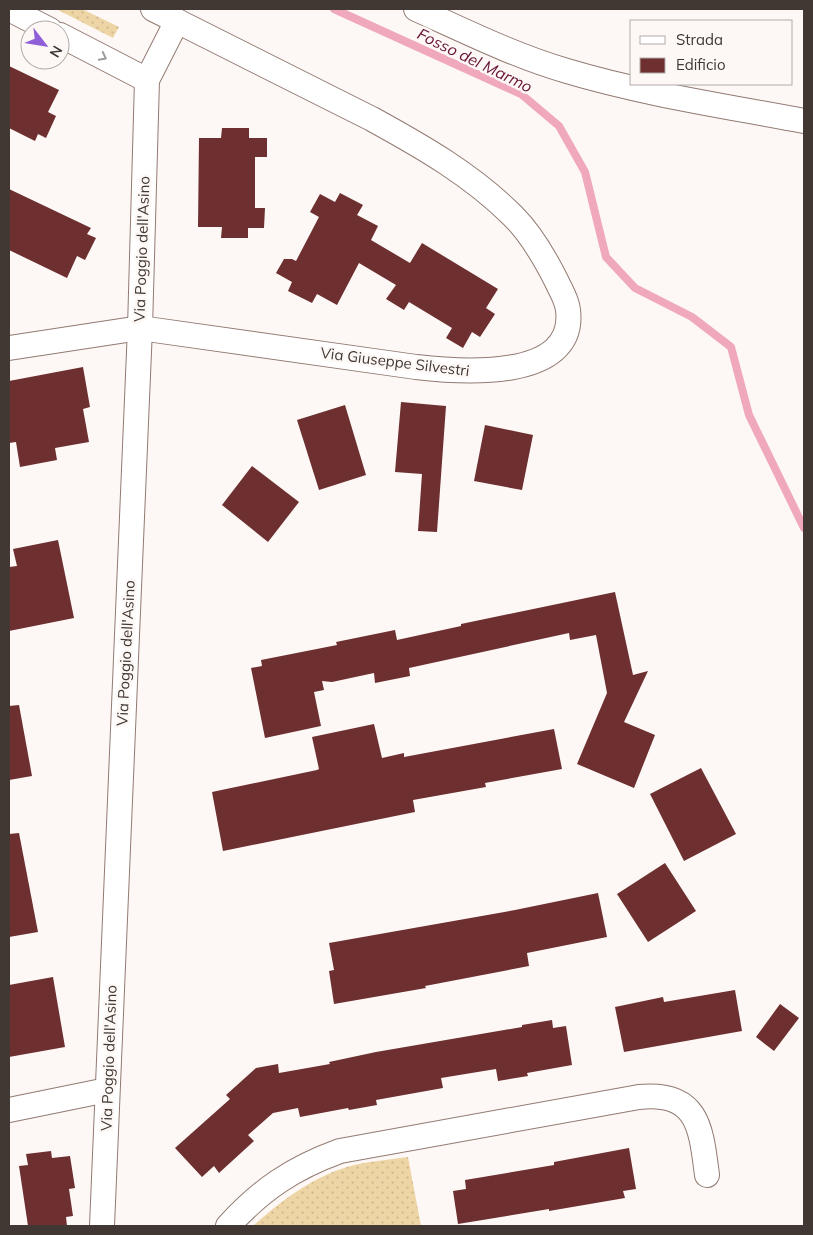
<svg xmlns="http://www.w3.org/2000/svg" width="813" height="1235" font-family="Mulish,sans-serif">
	<style>
		.grass { fill: url(#grass-dots) }
		.lines { fill: none; stroke-linecap: round; stroke-linejoin: round }
		.stream { stroke: #f0a8bc; stroke-width: 8 }
		.building { fill: #6d2f2f }
		.minor-casing { stroke: #927a71; stroke-width: 26 }
		.minor { stroke: #fff; stroke-width: 24 }
		.oneway { stroke: #a09b99 }
		.labels { text-anchor: middle; stroke-width: 5; stroke-linejoin: round; paint-order: stroke }
		.street-label { font-size: 15px; fill: #413733; stroke: #fdf8f6 }
		.water-label { font-size: 16px; font-style: italic; fill: #651235; stroke: #fdf8f6 }
	</style>
	<defs>
		<pattern id="grass-dots" width="8" height="8" patternUnits="userSpaceOnUse" patternTransform="scale(1.25)"><rect width="8" height="8" fill="#eed5a5"/><path d="M2 2h.1M6 6h.1" fill="none" stroke="#cdb78e" stroke-width="1.8" stroke-linecap="round"/></pattern>
	</defs>
	<rect width="100%" height="100%" fill="#fdf8f6"/>
	<g class="grass">
		<path d="M56 9H82L119 27 113 38Z"/>
		<path d="M408 1157 421 1226H253C281 1201 311 1178 347 1167 367 1161 388 1160 408 1157Z"/>
	</g>
	<g class="lines">
		<path class="stream" d="M334 9 521 94 559 126 585 172 606 257 635 288 692 317 731 347 749 415 804 528"/>
	</g>
	<g class="building">
		<path d="M9 66 59 90 48 112 56 116 46 138 38 134 35 141 9 128Z"/>
		<path d="M222 128H249V138H267V157H255V208H265L264 228H248V238H221L222 227H198L199 138H221Z"/>
		<path d="M9 189 91 228 87 234 96 238 85 260 77 256 67 278 9 250Z"/>
		<path d="M340 193 363 205 357 215 378 226 371 240 410 263 422 243 498 289 486 308 495 314 480 337 472 332 463 348 446 338 452 328 409 302 404 310 386 299 396 285 359 263 337 305 317 294 312 303 288 291 292 282 276 273 284 259H292L296 261 319 217 310 212 320 194 335 202Z"/>
		<path d="M83 367 90 407 83 409 89 442 55 448 57 460 20 467 16 442 9 443V381Z"/>
		<path d="M401 402 446 406 437 532 418 531 422 474 395 472Z"/>
		<path d="M345 405 366 475 319 490 297 420Z"/>
		<path d="M485 425 533 435 522 490 474 481Z"/>
		<path d="M252 466 299 502 268 542 222 505Z"/>
		<path d="M58 540 74 618 9 631V567L17 566 13 549Z"/>
		<path d="M615 592 633 675 648 671 624 722 655 735 634 788 577 764 607 693 596 635 570 640 569 633 409 668 410 676 375 683 374 673 332 682 322 681 324 690 314 692 321 726 265 738 251 668 262 666 261 660 337 645 336 642 395 630 397 640 461 626V624Z"/>
		<path d="M19 705 32 776 9 780V706Z"/>
		<path d="M374 724 382 758 404 753V757L554 729 562 769 485 783 486 787 413 800 415 812 223 851 212 792 317 770 319 769 312 737Z"/>
		<path d="M701 768 736 834 684 861 650 794Z"/>
		<path d="M19 833 38 932 9 937V834Z"/>
		<path d="M665 863 696 911 648 942 617 894Z"/>
		<path d="M598 893 607 937 527 953 529 966 425 986 426 988 334 1004 329 971 334 970 329 943 515 910Z"/>
		<path d="M53 977 65 1047 9 1057V985Z"/>
		<path d="M735 990 742 1031 624 1052 615 1007 663 997 664 1002Z"/>
		<path d="M780 1004 799 1018 774 1051 756 1037Z"/>
		<path d="M552 1020 553 1028 566 1026 572 1065 527 1073 528 1076 498 1081 496 1069 441 1078 443 1088 376 1100 377 1105 349 1110 348 1108 300 1117 298 1108 273 1113 248 1135 254 1141 219 1173 214 1166 202 1177 175 1148 230 1099 226 1095 256 1068 278 1064 279 1073 330 1064 329 1062 376 1052 522 1027V1025Z"/>
		<path d="M629 1148 636 1189 623 1191 625 1198 549 1211V1209L458 1224 453 1191 466 1189 465 1180 554 1165V1162Z"/>
		<path d="M51 1151 52 1158 70 1156 75 1188 69 1189 73 1216 66 1217 67 1226H28L19 1166 28 1165 26 1154Z"/>
	</g>
	<g class="lines">
		<defs>
			<g id="minor">
				<path d="M9 9 50 30"/>
				<path d="M416 9C465 31 515 56 567 71 644 94 725 106 804 121"/>
				<path d="M60 35 147 80"/>
				<path d="M9 348 140 328 416 367C459 372 577 382 568 310 567 300 561 291 557 282 545 258 532 235 513 216 472 175 423 147 372 119L177 21"/>
				<path d="M9 1110 107 1090"/>
				<path d="M102 1226 140 328 147 80 177 21 153 9"/>
				<path d="M228 1226C262 1189 293 1168 340 1151L639 1097C699 1091 701 1129 707 1175"/>
			</g>
		</defs>
		<use href="#minor" class="minor-casing"/>
		<use href="#minor" class="minor"/>
	</g>
	<defs><path id="oneway-chevron" d="M-2-3.5L2.5 0L-2 3.5" fill="none" stroke-width="1.6" stroke-linecap="round" stroke-linejoin="round" transform="scale(1.25)"/></defs>
	<use class="oneway" href="#oneway-chevron" transform="translate(103 57) rotate(27)"/>
	<g class="labels">
		<g class="street-label">
			<text transform="translate(142 249) rotate(-88)" y="5">Via Poggio dell'Asino</text>
			<text transform="translate(395 362) rotate(7)" y="5">Via Giuseppe Silvestri</text>
			<text transform="translate(126 653) rotate(-87)" y="5">Via Poggio dell'Asino</text>
			<text transform="translate(109 1058) rotate(-88)" y="5">Via Poggio dell'Asino</text>
		</g>
		<g class="water-label">
			<text transform="translate(475 60) rotate(26)" y="6">Fosso del Marmo</text>
		</g>
	</g>
	<rect width="813" height="1235" fill="none" stroke="#413733" stroke-width="20"/>
	<rect x="630" y="20" width="162" height="65" fill="#fdf8f6" stroke="#b2aba8"/>
	<rect x="640" y="36" width="25" height="8" fill="#ffffff" stroke="#b2aba8"/>
	<text x="676" y="45" font-size="15" fill="#413733">Strada</text>
	<rect x="640" y="58" width="25" height="15" fill="#6d2f2f" stroke="#b2aba8"/>
	<text x="676" y="70" font-size="15" fill="#413733">Edificio</text>
	<g transform="translate(45 45) rotate(121)"><circle r="24" fill="#fdf8f6" stroke="#b2aba8"/>
	<path d="M0-4L9 19L0 12L-9 19Z" fill="#8f5fd8"/>
	<text y="-8" font-size="14" font-weight="bold" text-anchor="middle" fill="#413733">N</text>
	</g>
</svg>
